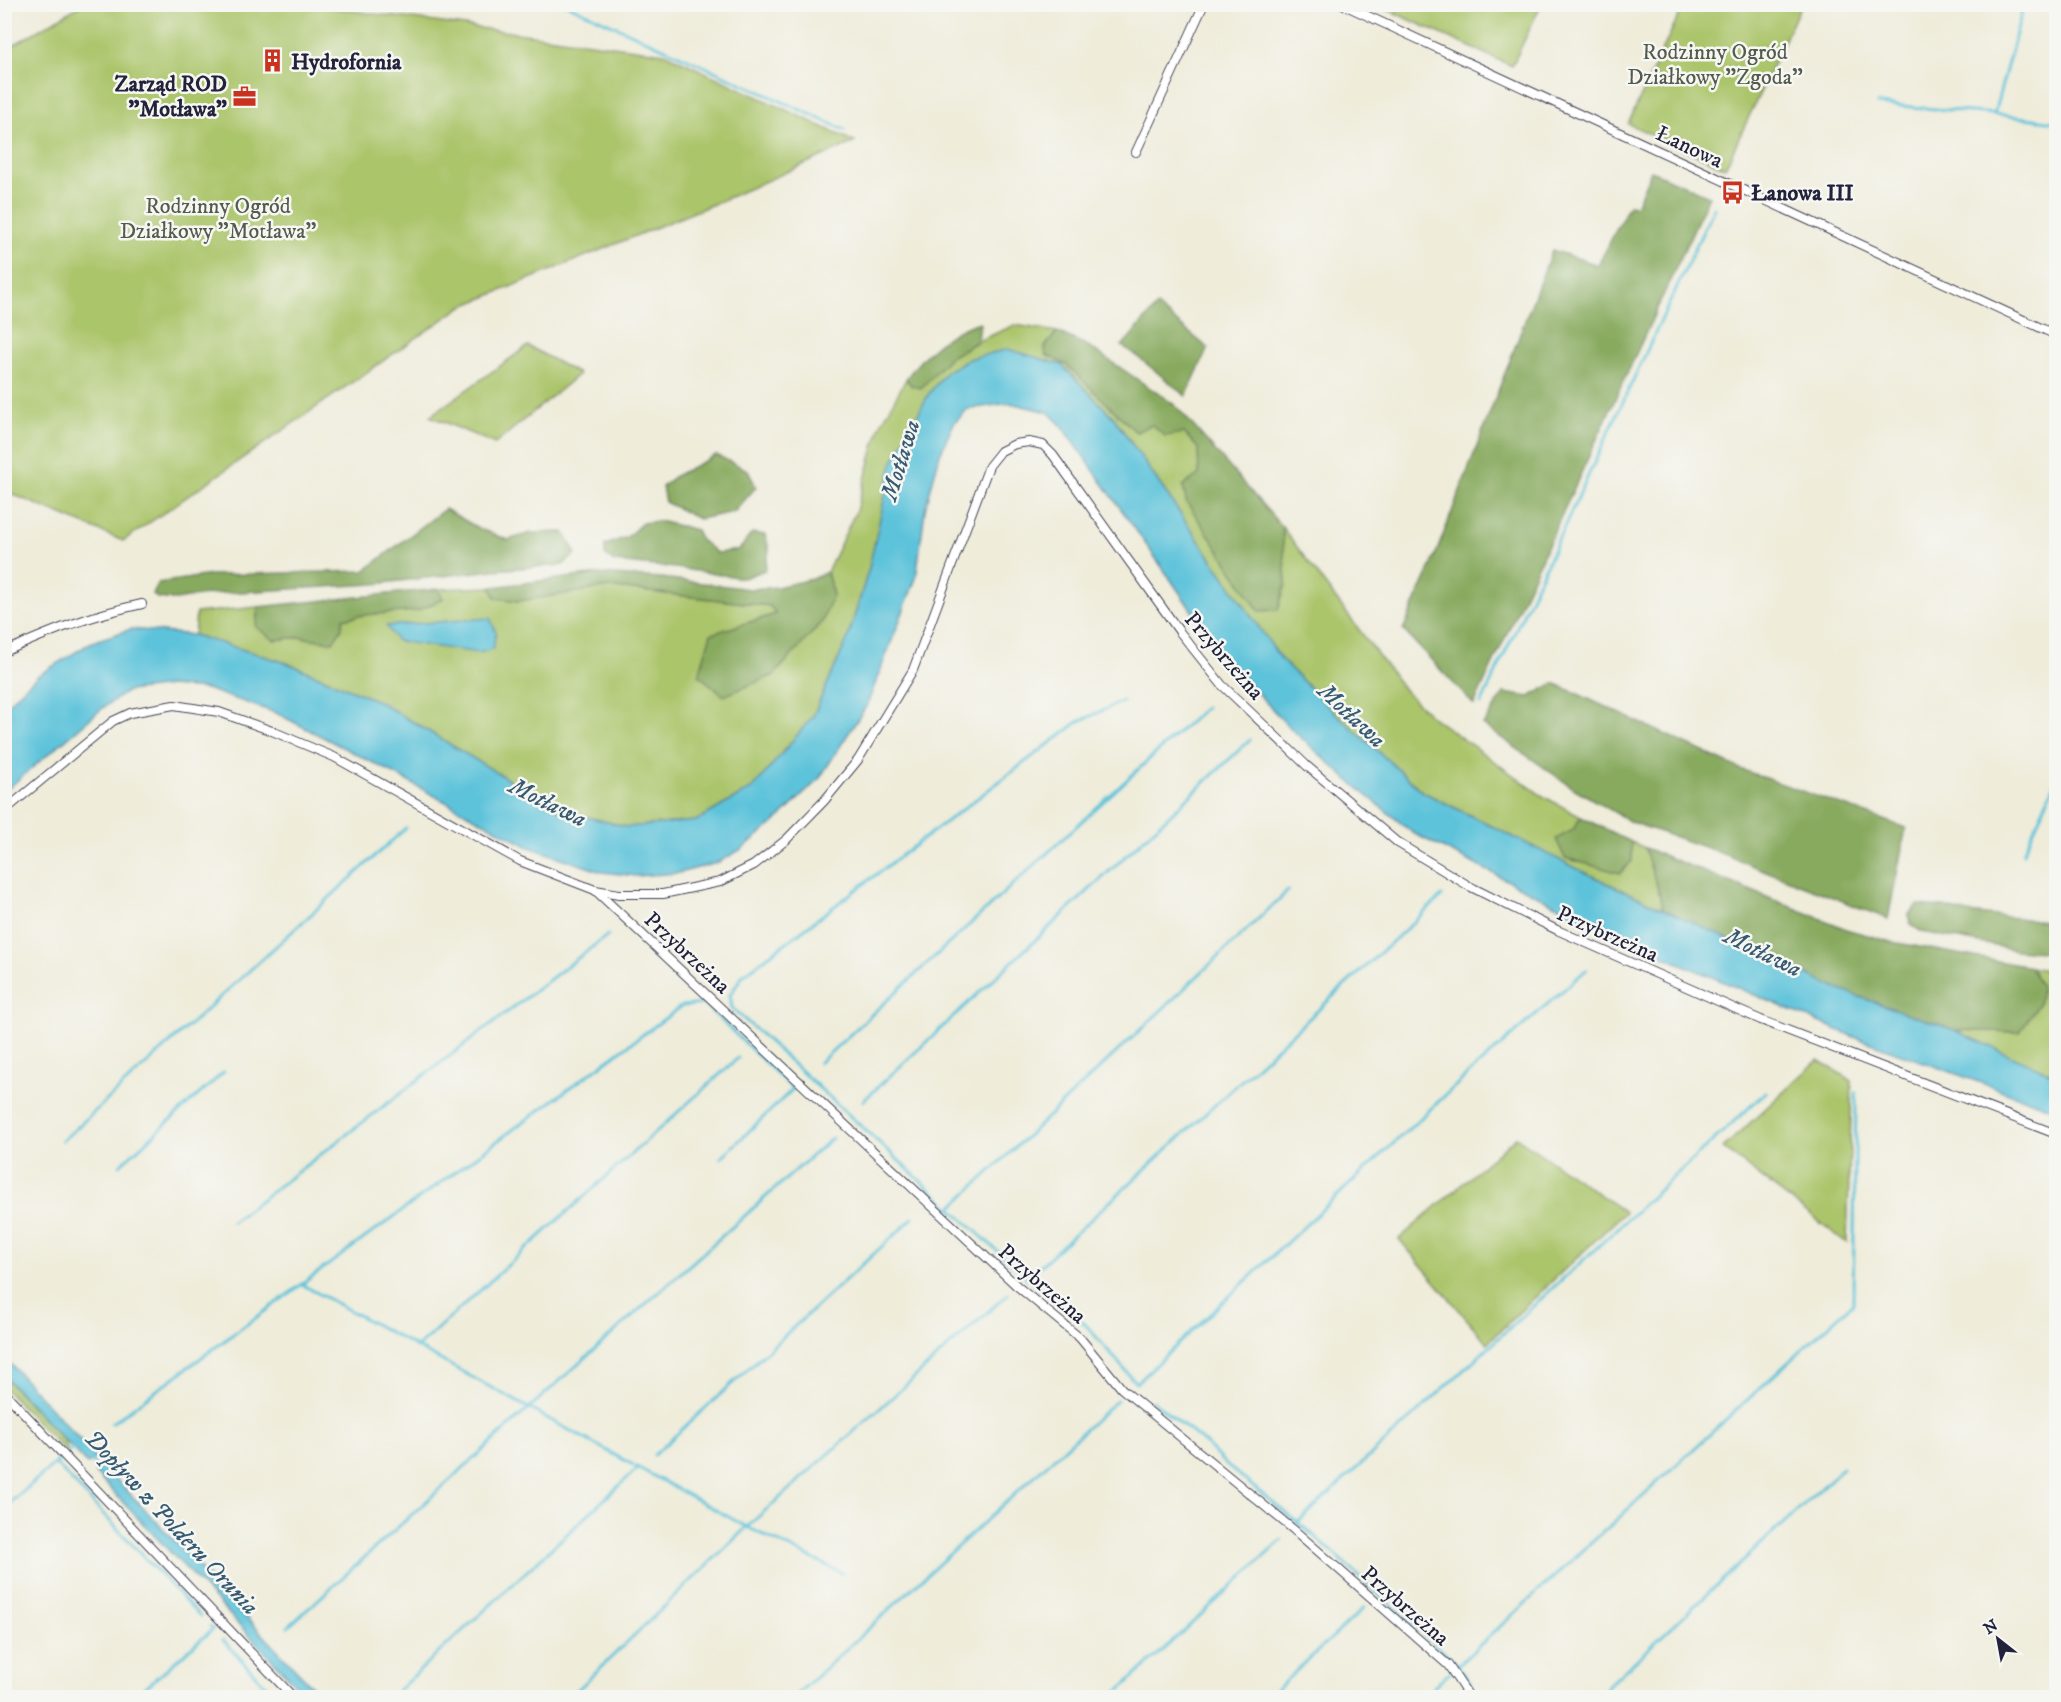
<svg xmlns="http://www.w3.org/2000/svg" width="2061" height="1702" font-family="'IM FELL DW Pica',serif">
	<style>
		.green { fill: #abc56b; stroke: #667453; stroke-width: 1.5 }
		.forest { fill: #88aa5f; stroke: #55664d; stroke-width: 1.5 }
		.water { fill: #5dc3da; stroke: #40728a; stroke-width: 1.5 }
		.lines { fill: none; stroke-linecap: round; stroke-linejoin: round }
		.stream { stroke: #5dc3da; stroke-width: 3 }
		.street-casing { stroke: #414053; stroke-width: 10 }
		.street { stroke: #fff; stroke-width: 8 }
		.labels { text-anchor: middle; stroke-width: 5; stroke-linejoin: round; paint-order: stroke }
		.park-label { font-size: 22px; fill: #525b4c; stroke: #f6f6f2 }
		.poi-label { font-size: 22px; font-weight: bold; fill: #22223b; stroke: #f6f6f2; text-anchor: start }
		.street-label { font-size: 22px; fill: #22223b; stroke: #f6f6f2 }
		.water-label { font-size: 24px; font-style: italic; fill: #375a73; stroke: #f6f6f2 }
	</style>
	<rect width="100%" height="100%" fill="#f6f6f2"/>
	<filter id="ink" filterUnits="userSpaceOnUse"><feTurbulence type="fractalNoise" baseFrequency=".0167" numOctaves="2"/><feDisplacementMap in="SourceGraphic" scale="12" xChannelSelector="R" yChannelSelector="G"/><feConvolveMatrix kernelMatrix="1 2 1 2 8 2 1 2 1" color-interpolation-filters="sRGB"/></filter>
	<filter id="wash" filterUnits="userSpaceOnUse"><feTurbulence type="fractalNoise" baseFrequency=".008" numOctaves="4" result="noise"/><feDisplacementMap in="SourceGraphic" scale="24" xChannelSelector="R" yChannelSelector="G"/><feGaussianBlur stdDeviation="1.35" result="paint"/><feColorMatrix in="noise" values="0 0 0 0 0 0 0 0 0 0 0 0 0 0 0 0 0 1.4 0 .05"/><feComposite in="paint" operator="in"/></filter>
	<g filter="url(#wash)">
		<rect width="100%" height="100%" fill="#efecda"/>
		<g class="green">
			<path d="M1684 4 1801 5 1725 168 1628 124Z"/>
			<path d="M81 5H309L664 53 855 142 716 203 461 307 123 541 5 491V50Z"/>
			<path d="M1377 5H1541L1512 66Z"/>
			<path d="M1015 325 1057 332 1045 347 1046 355 1067 365 1093 390 1152 425 1184 433 1198 448 1199 475 1278 609 1286 584 1282 527 1405 691 1431 716 1541 795 1581 817 1573 830 1565 858 1620 873 1632 861 1631 842 1645 848C1650 869 1659 888 1663 909L1592 876 1423 792 1331 709 1281 659 1114 418 1062 365 969 359 946 372 928 395 869 568 848 638 813 716 753 788 696 821 627 827 559 810 378 701 287 663 194 635 196 613 258 607 256 627 274 640 300 637 332 642 343 619 443 599 438 589 491 587 496 598 519 601 608 587 770 606 776 614 711 634 699 675 724 695 774 675 833 595 827 572 856 511 880 426 906 379 912 386 950 357 978 341Z"/>
			<path d="M528 346 579 374 495 444 430 416Z"/>
			<path d="M2030 967 2056 972V1076L1954 1030 2020 1032 2041 986Z"/>
			<path d="M1818 1060 1852 1081 1847 1243 1723 1148Z"/>
			<path d="M1516 1137 1625 1212 1487 1343 1399 1239Z"/>
			<path d="M4 1377 65 1442 67 1448 65 1451 5 1389Z"/>
		</g>
		<g class="forest">
			<path d="M1651 171 1709 196 1474 705 1403 630 1432 564 1552 250 1598 265 1629 205 1636 206Z"/>
			<path d="M1157 306 1208 348 1186 396 1137 356 1122 346Z"/>
			<path d="M980 322 978 341 950 357 921 388 912 386 906 379C924 353 949 331 980 322Z"/>
			<path d="M1057 332 1088 346 1175 405 1282 527 1286 584 1278 610 1259 611 1186 501 1183 486 1199 474 1198 448 1184 433 1165 436 1152 425 1136 432 1067 365 1046 355 1045 347Z"/>
			<path d="M716 455 748 470 756 487 734 512 699 519 665 502 662 487 675 476Z"/>
			<path d="M445 509 478 528 508 540 531 533 564 532 576 554 563 565 494 570 374 584 209 594 176 600 157 598 153 594 158 583 211 575 364 571Z"/>
			<path d="M659 521 696 530 701 540 717 553 739 550 752 533 765 535 769 549 765 570 744 578 676 568 614 562 605 555V545L627 537 642 523Z"/>
			<path d="M827 572 833 595 822 622 774 675 724 696 699 675 711 634 776 614 770 606 608 587 519 601 496 598 491 587 598 574 662 578 750 589 777 587 812 579Z"/>
			<path d="M438 589 443 599 418 611 363 615 343 619 342 628 333 642 300 637 274 640 256 627 258 607Z"/>
			<path d="M1554 683 1740 769 1906 828 1888 919 1710 849 1631 822 1575 789 1483 725 1504 693 1529 697Z"/>
			<path d="M1581 817 1631 842 1632 861 1620 873 1565 858 1556 839 1573 830Z"/>
			<path d="M1645 848 1849 930 1892 942 2030 967 2041 986 2039 1003 2020 1032 1954 1030 1837 989 1663 909C1659 888 1650 869 1645 848Z"/>
			<path d="M1918 905 1944 907 1967 913 2056 922V953L2016 950 1922 932 1911 925 1908 915Z"/>
		</g>
		<g class="water">
			<path d="M1008 349 1062 365 1114 418 1281 659 1331 709 1423 792 1592 876 1837 989 1954 1030 2056 1076V1110L1854 1037 1627 941 1413 833 1347 779 1288 726 1221 654 1169 577 1063 427 1048 412 1010 403 968 409 954 423 940 454 925 510 916 578 867 705 819 779 775 822 742 849 717 863 679 873 637 876 602 872 529 847 385 769 276 713 206 689 170 686 128 691 105 706 5 791V706L37 676 92 642 131 629 194 635 287 663 378 701 559 810 627 827 696 821 753 788 813 716 848 638 869 568 892 464 928 395 946 372 969 359Z"/>
			<path d="M490 618 496 632 493 649 479 653 397 641 386 626Z"/>
			<path d="M5 1358 95 1456V1458L89 1464 86 1463 5 1377Z"/>
			<path d="M102 1464 322 1697H307L249 1635 95 1473Z"/>
		</g>
		<g class="lines">
			<g class="stream">
				<path d="M566 4 845 130"/>
				<path d="M1877 104 1994 114 2024 4"/>
				<path d="M1994 114 2056 122"/>
				<path d="M2056 239V244"/>
				<path d="M1123 701 1078 722 742 976 730 995 732 1008 1027 1278 1086 1325 1136 1383 1466 1076 1586 970"/>
				<path d="M1481 704 1714 208"/>
				<path d="M2023 853 2056 782"/>
				<path d="M819 1063 1206 707"/>
				<path d="M863 1101 1250 740"/>
				<path d="M62 1141 406 828"/>
				<path d="M120 1165 224 1072"/>
				<path d="M950 1209 1288 891"/>
				<path d="M232 1222 608 935"/>
				<path d="M1027 1278 1442 896"/>
				<path d="M301 1284 747 1527 842 1573"/>
				<path d="M416 1348 738 1058"/>
				<path d="M1153 1401 1204 1442 1225 1464 1313 1535 1457 1664 1479 1698"/>
				<path d="M112 1423 682 1006 704 1004 793 1089 721 1158"/>
				<path d="M654 1455 913 1218"/>
				<path d="M90 1459 99 1469"/>
				<path d="M55 1463 200 1616"/>
				<path d="M4 1508 73 1448"/>
				<path d="M1297 1523 1766 1092"/>
				<path d="M288 1627 528 1409 832 1138"/>
				<path d="M223 1640 277 1698"/>
				<path d="M133 1698 213 1629 210 1626"/>
				<path d="M390 1698 638 1468"/>
				<path d="M569 1698 747 1527 1008 1294"/>
				<path d="M793 1698 1117 1400"/>
				<path d="M1111 1698 1282 1540"/>
				<path d="M1267 1698 1365 1607"/>
				<path d="M1422 1698 1853 1303 1856 1093"/>
				<path d="M1595 1698 1843 1468"/>
				<path d="M2050 1698 2056 1691"/>
			</g>
		</g>
	</g>
	<g filter="url(#ink)">
		<g class="lines">
			<defs>
				<g id="street">
					<path d="M1342 4 2056 335"/>
					<path d="M1136 152 1204 4"/>
					<path d="M4 652C51 631 91 615 142 604"/>
					<path d="M4 811 113 721 130 713 174 705 219 712 272 731 334 757 520 861 595 890 619 894H663L720 882 754 865 786 840 824 801 858 760 913 670 989 466 1001 451 1015 444 1029 442 1043 445 1053 455 1179 631 1222 685 1307 766 1398 843 1469 886 1557 930 1761 1020 2056 1134"/>
					<path d="M595 890 1017 1286 1080 1338 1122 1389 1294 1530 1448 1665 1470 1698"/>
					<path d="M4 1392 294 1698"/>
				</g>
			</defs>
			<use href="#street" class="street-casing"/>
			<use href="#street" class="street"/>
		</g>
	</g>
	<defs>
		<symbol id="building-bare" viewBox="-9 -9 18 18"><path d="M-4-6H4V6H1V3H-1V6H-4ZM-2.5-4.3h1.7v1.8h-1.7ZM.8-4.3h1.7v1.8H.8ZM-2.5-1h1.7V.8h-1.7ZM.8-1h1.7V.8H.8Z" fill="#c8321e" stroke="#f6f6f2" stroke-width="2.5" paint-order="stroke"/></symbol>
		<symbol id="office-bare" viewBox="-9 -9 18 18"><path d="M-6-3h4V-5.5h4V-3h4V5H-6ZM-1-4.5V-3h2v-1.5ZM-6 0V1H6V0Z" fill="#c8321e" stroke="#f6f6f2" stroke-width="2.5" paint-order="stroke"/></symbol>
		<symbol id="bus-bare" viewBox="-9 -9 18 18"><path d="M-5-6H5V4H4V6H2V4H-2V6H-4V4H-5ZM-3.5-4V0h7V-4ZM-3.5 1.2v1.5H-2V1.2ZM2 1.2v1.5H3.5V1.2Z" fill="#c8321e" stroke="#f6f6f2" stroke-width="2.5" paint-order="stroke"/></symbol>
	</defs>
	<g fill-rule="evenodd">
		<use href="#building-bare" x="256" y="44" width="33" height="33"/>
		<use href="#office-bare" x="228" y="80" width="33" height="33"/>
		<use href="#bus-bare" x="1716" y="176" width="33" height="33"/>
	</g>
	<g class="labels">
		<g class="park-label">
			<text x="1715" y="59">Rodzinny Ogród<tspan x="1715" dy="25">Działkowy "Zgoda"</tspan></text>
			<text x="218" y="213">Rodzinny Ogród<tspan x="218" dy="25">Działkowy "Motława"</tspan></text>
		</g>
		<g class="poi-label">
			<text x="291" y="69">Hydrofornia</text>
			<text x="227" y="91" text-anchor="end">Zarząd ROD<tspan x="227" dy="25">"Motława"</tspan></text>
			<text x="1751" y="200">Łanowa III</text>
		</g>
		<g class="street-label">
			<text transform="translate(1690 146) rotate(25)" y="8">Łanowa</text>
			<text transform="translate(1225 655) rotate(49)" y="8">Przybrzeżna</text>
			<text transform="translate(1608 933) rotate(24)" y="8">Przybrzeżna</text>
			<text transform="translate(688 952) rotate(43)" y="8">Przybrzeżna</text>
			<text transform="translate(1043 1283) rotate(41)" y="8">Przybrzeżna</text>
			<text transform="translate(1406 1605) rotate(41)" y="8">Przybrzeżna</text>
		</g>
		<g class="water-label">
			<text transform="translate(900 460) rotate(-73)" y="8">Motława</text>
			<text transform="translate(1352 715) rotate(43)" y="8">Motława</text>
			<text transform="translate(548 802) rotate(26)" y="8">Motława</text>
			<text transform="translate(1763 952) rotate(26)" y="8">Motława</text>
			<text transform="translate(172 1522) rotate(47)" y="8">Dopływ z Polderu Orunia</text>
		</g>
	</g>
	<rect width="2061" height="1702" fill="none" stroke="#f6f6f2" stroke-width="24"/>
	<g transform="translate(1998 1639) rotate(329)" stroke="#f6f6f2" stroke-width="4.5" paint-order="stroke">
	<path d="M0-4.5L10 22L0 15L-10 22Z" fill="#22223b"/>
	<text y="-9" font-size="16" font-weight="bold" text-anchor="middle" fill="#22223b">N</text>
	</g>
</svg>
